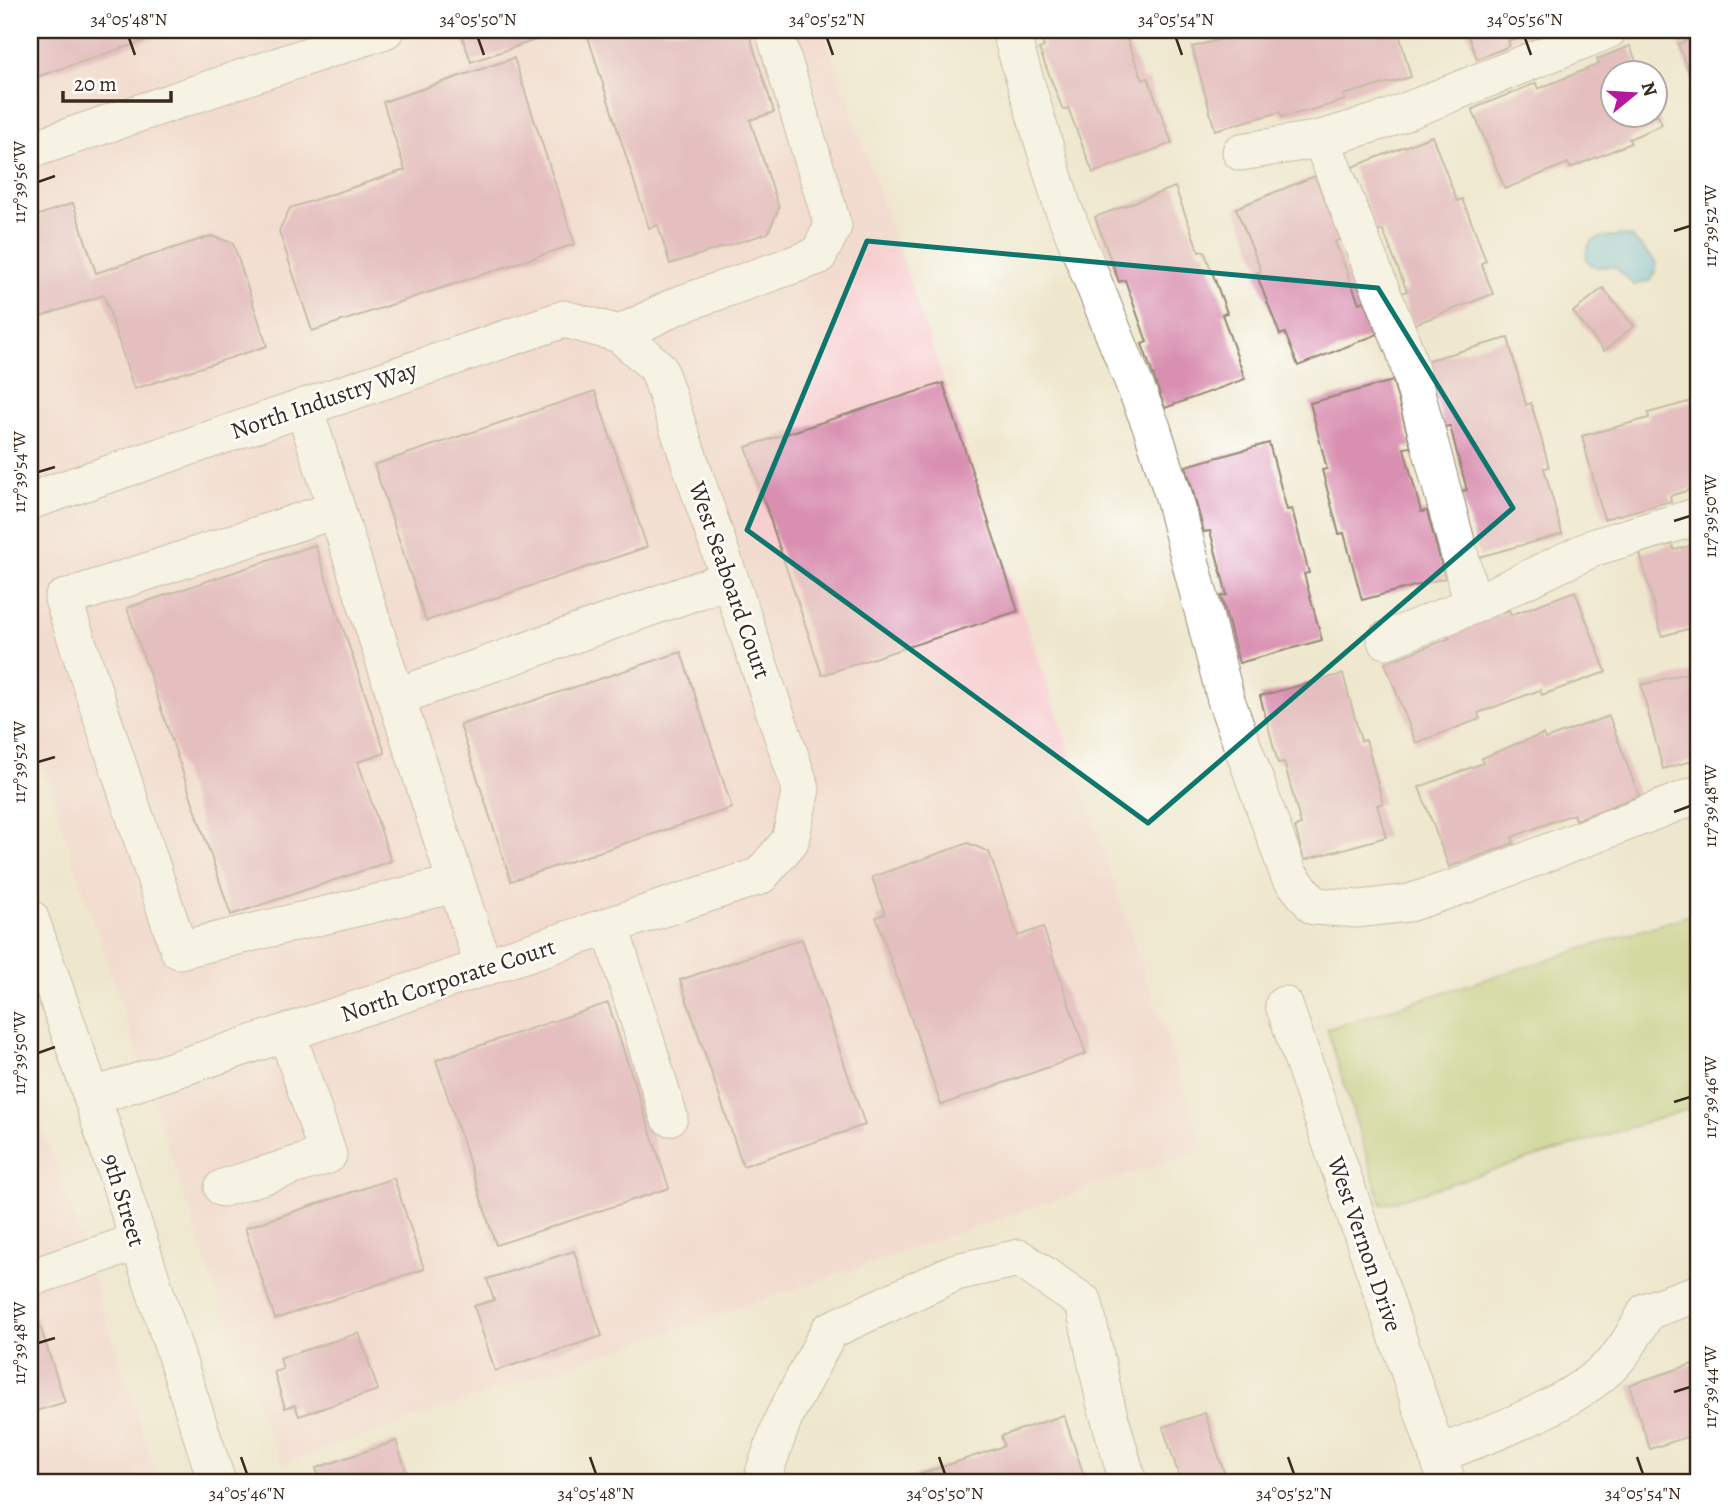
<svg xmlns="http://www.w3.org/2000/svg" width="1729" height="1512" font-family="Alegreya,serif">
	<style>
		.built { fill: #f7cfd0 }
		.green { fill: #b2c86c; stroke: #767945; stroke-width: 2 }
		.water { fill: #63bfe1; stroke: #4f7480; stroke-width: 2 }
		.building { fill: #d98fb0 }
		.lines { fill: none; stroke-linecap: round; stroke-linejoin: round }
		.minor-casing { stroke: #958876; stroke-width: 39 }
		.minor { stroke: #fff; stroke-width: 37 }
		.marked { fill: none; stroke: #0f766e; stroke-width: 5; stroke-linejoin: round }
		.ticks { fill: none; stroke: #3b2a1e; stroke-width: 2.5 }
		.labels { text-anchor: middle; stroke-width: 5; stroke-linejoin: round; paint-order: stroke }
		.street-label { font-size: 24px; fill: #3b2a1e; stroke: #fff }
		.neatline { fill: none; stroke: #3b2a1e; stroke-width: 2.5 }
		.ticks-label { font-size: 18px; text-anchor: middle; fill: #3b2a1e }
	</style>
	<rect width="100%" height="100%" fill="#fff"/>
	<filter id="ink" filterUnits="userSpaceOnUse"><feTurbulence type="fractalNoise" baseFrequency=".0143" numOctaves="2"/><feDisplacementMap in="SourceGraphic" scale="14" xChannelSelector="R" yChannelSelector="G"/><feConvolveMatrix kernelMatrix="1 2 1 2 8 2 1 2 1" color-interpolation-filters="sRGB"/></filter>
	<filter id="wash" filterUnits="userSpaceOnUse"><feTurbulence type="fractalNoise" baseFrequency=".00686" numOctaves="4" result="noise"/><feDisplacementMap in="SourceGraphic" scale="28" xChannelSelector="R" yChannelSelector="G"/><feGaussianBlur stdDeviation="1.57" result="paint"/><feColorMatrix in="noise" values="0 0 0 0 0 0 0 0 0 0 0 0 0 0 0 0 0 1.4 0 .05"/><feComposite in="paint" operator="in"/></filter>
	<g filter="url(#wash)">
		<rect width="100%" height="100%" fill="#efe7cd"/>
		<g class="built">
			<path d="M30 30H824L1205 1149 282 1464 238 1360 30 730Z"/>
			<path d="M30 1088 104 1312 159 1482H30Z"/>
		</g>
		<path class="green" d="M1699 912V1106L1382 1205 1327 1029Z"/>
		<path class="water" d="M1620 235 1632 237 1656 263V271L1650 281 1634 285 1615 267C1609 266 1603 267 1598 267 1581 265 1584 242 1598 238 1605 235 1612 238 1620 235Z"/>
		<g id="blocks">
			<g class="building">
				<path d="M30 30H177L30 79Z"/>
				<path d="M460 30H565L471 62Z"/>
				<path d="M601 30H748L774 112 750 120 779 208 768 233 670 264 658 225 649 228 587 34Z"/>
				<path d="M1038 30H1123L1143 80 1148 78 1172 143 1093 173 1068 108 1063 110 1039 49 1044 47Z"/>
				<path d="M1255 30H1258L1259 35 1279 30H1398L1411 77 1343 95 1345 100 1315 109 1282 117 1280 112 1215 130 1192 47Z"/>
				<path d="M1466 30H1537L1508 41 1510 46 1477 59Z"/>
				<path d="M1699 36V99L1678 44Z"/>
				<path d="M1630 46 1641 74H1614V116H1656V110L1662 125 1629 139 1631 143 1602 155 1570 168 1568 163 1505 189 1472 109 1536 83 1538 89 1599 64 1597 59Z"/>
				<path d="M514 58 575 244 312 331 279 231 290 208 405 170 383 102Z"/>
				<path d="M1432 136 1457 201 1462 199 1474 228 1486 261 1481 263 1493 294 1413 325 1401 293 1407 291 1394 259 1383 230 1377 232 1352 167Z"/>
				<path d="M1315 176 1341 239 1335 242 1359 303 1365 301 1378 334 1298 366 1285 333 1280 335 1256 273 1261 271 1236 208Z"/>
				<path d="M1175 187 1199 252 1204 251 1215 280 1227 313 1222 314 1245 379 1165 408 1142 344 1147 342 1125 280 1119 282 1095 217Z"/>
				<path d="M73 203 96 273 211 236 233 243 267 346 134 389 104 295 30 320V218Z"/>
				<path d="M1603 288 1634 326 1604 351 1573 312Z"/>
				<path d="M1508 338 1526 405 1531 403 1540 434 1549 467 1544 468 1562 534 1479 557 1461 491 1467 490 1458 457 1450 426 1444 427 1425 361Z"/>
				<path d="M1393 381 1411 447 1404 448 1421 512 1427 511 1445 578 1362 600 1344 533 1339 534 1322 470 1327 469 1310 403Z"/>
				<path d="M943 383 1018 611 822 675 746 447Z"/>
				<path d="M595 391 647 547 426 621 374 465Z"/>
				<path d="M1699 399V487L1670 496 1671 501 1604 519 1582 436 1649 418 1648 413Z"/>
				<path d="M1269 443 1287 510 1292 509 1309 573 1304 574 1322 640 1239 663 1221 596 1227 595 1210 531 1204 532 1186 466Z"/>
				<path d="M1672 544 1674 550 1699 544V632L1695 627 1662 636 1640 553Z"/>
				<path d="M315 545 385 753 358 762 391 861 231 915 127 608Z"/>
				<path d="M1575 591 1606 672 1542 695 1540 690 1478 713 1480 719 1416 743 1385 663 1450 638 1448 633 1509 610 1511 615Z"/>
				<path d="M681 652 732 808 511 881 460 725Z"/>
				<path d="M1699 670V759L1663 769 1641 685Z"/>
				<path d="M1343 674 1361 741 1366 740 1383 803 1377 805 1386 837 1304 860 1295 827 1301 825 1284 762 1278 763 1260 696Z"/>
				<path d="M1609 716 1639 796 1575 820 1573 814 1541 826 1512 837 1514 843 1449 867 1419 787 1483 763 1482 758 1511 746 1543 734 1545 739Z"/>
				<path d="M968 843 989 852 1018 936 1043 927 1086 1054 941 1105 876 917 885 914 872 877Z"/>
				<path d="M802 939 865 1125 743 1166 680 980Z"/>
				<path d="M608 1003 669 1188 496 1245 436 1060Z"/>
				<path d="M394 1178 424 1269 275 1319 245 1228Z"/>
				<path d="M574 1251 602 1336 495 1371 474 1306 494 1300 487 1279Z"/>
				<path d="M37 1317 65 1402 30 1413V1319Z"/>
				<path d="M359 1333 378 1390 299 1416 295 1405 285 1408 274 1372 283 1369 280 1358Z"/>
				<path d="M1699 1362V1433L1650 1449 1629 1385Z"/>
				<path d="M1205 1413 1227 1482H1181L1163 1427Z"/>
				<path d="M1064 1415 1086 1482H897L1004 1446 1001 1436Z"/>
				<path d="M396 1441 410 1482H320L316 1468Z"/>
			</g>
		</g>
	</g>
	<g filter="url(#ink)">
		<use href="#blocks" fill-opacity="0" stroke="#958876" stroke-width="2"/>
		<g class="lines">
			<defs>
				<g id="minor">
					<path d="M1010 30 1062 205 1152 428 1173 494 1226 700 1289 875 1314 906 1358 909 1409 903 1464 885 1699 794"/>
					<path d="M1321 139 1405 351 1473 605"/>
					<path d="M30 150 385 30"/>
					<path d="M1241 152 1321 139 1385 120 1608 30"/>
					<path d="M620 334 676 306 818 256 833 226 774 30"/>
					<path d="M304 407 396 697 730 579"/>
					<path d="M30 501 564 319 620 334 658 368 801 789 790 841 760 876 92 1097"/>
					<path d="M335 510 63 599 179 950 456 884"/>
					<path d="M1386 640 1473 605 1595 547 1699 516"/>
					<path d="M396 697 484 968"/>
					<path d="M30 918 92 1097 217 1482"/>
					<path d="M610 926 669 1117"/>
					<path d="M1284 1005 1447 1482"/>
					<path d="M223 1188 328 1155 287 1033"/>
					<path d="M30 1278 137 1242"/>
					<path d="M1437 1454C1489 1436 1566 1406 1607 1369 1624 1354 1636 1331 1647 1311L1699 1293"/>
					<path d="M767 1482 764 1473 783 1419 829 1331 956 1272 1019 1258 1084 1303 1105 1402 1128 1482"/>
				</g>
			</defs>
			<use href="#minor" class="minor-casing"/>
			<use href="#minor" class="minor"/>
		</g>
	</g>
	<path d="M0 0H1729V1512H0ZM867 241 1378 288 1513 508 1148 823 747 530Z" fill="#efe7cd" fill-opacity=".55" fill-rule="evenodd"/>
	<path class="marked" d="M867 241 1378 288 1513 508 1148 823 747 530Z"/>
	<path class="ticks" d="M129 38 135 55M478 38 484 55M827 38 833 55M1176 38 1182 55M1525 38 1531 55M38 182 55 176M1674 231 1690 226M38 472 55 467M1674 521 1690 516M38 762 55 757M1674 812 1690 806M38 1053 55 1047M1674 1102 1690 1097M38 1343 55 1338M1674 1392 1690 1387M241 1457 247 1474M590 1457 596 1474M939 1457 945 1474M1288 1457 1294 1474M1637 1457 1643 1474"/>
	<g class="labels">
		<g class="street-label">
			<text transform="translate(324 400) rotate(-19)" y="8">North Industry Way</text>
			<text transform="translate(730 580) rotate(71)" y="8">West Seaboard Court</text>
			<text transform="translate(448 980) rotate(-18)" y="8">North Corporate Court</text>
			<text transform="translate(124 1200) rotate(73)" y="8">9th Street</text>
			<text transform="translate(1365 1244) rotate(71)" y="8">West Vernon Drive</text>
		</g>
	</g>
	<rect width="1729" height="1512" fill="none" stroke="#fff" stroke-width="77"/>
	<g transform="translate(1634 94) rotate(72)"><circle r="33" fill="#ffffff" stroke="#b1aaa5" stroke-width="2"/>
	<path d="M0-5L12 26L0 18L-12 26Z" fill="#b5179e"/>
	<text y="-10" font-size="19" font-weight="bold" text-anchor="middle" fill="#3b2a1e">N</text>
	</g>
	<path d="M63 91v10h108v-10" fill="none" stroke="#3b2a1e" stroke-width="3.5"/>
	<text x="74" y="91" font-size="21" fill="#3b2a1e" stroke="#ffffff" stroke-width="5" paint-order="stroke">20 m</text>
	<rect x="38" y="38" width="1652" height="1436" class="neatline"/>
	<g class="ticks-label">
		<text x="129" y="25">34°05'48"N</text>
		<text x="478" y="25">34°05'50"N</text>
		<text x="827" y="25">34°05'52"N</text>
		<text x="1176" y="25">34°05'54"N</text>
		<text x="1525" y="25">34°05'56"N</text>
		<text transform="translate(19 182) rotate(-90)" y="6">117°39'56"W</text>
		<text transform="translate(1710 226) rotate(-90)" y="6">117°39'52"W</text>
		<text transform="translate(19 472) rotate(-90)" y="6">117°39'54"W</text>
		<text transform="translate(1710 516) rotate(-90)" y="6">117°39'50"W</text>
		<text transform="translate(19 762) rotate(-90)" y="6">117°39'52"W</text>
		<text transform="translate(1710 806) rotate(-90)" y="6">117°39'48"W</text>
		<text transform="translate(19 1053) rotate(-90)" y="6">117°39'50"W</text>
		<text transform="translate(1710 1097) rotate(-90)" y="6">117°39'46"W</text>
		<text transform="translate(19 1343) rotate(-90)" y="6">117°39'48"W</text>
		<text transform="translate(1710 1387) rotate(-90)" y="6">117°39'44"W</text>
		<text x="247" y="1499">34°05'46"N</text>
		<text x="596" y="1499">34°05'48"N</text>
		<text x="945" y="1499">34°05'50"N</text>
		<text x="1294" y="1499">34°05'52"N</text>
		<text x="1643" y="1499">34°05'54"N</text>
	</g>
</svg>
